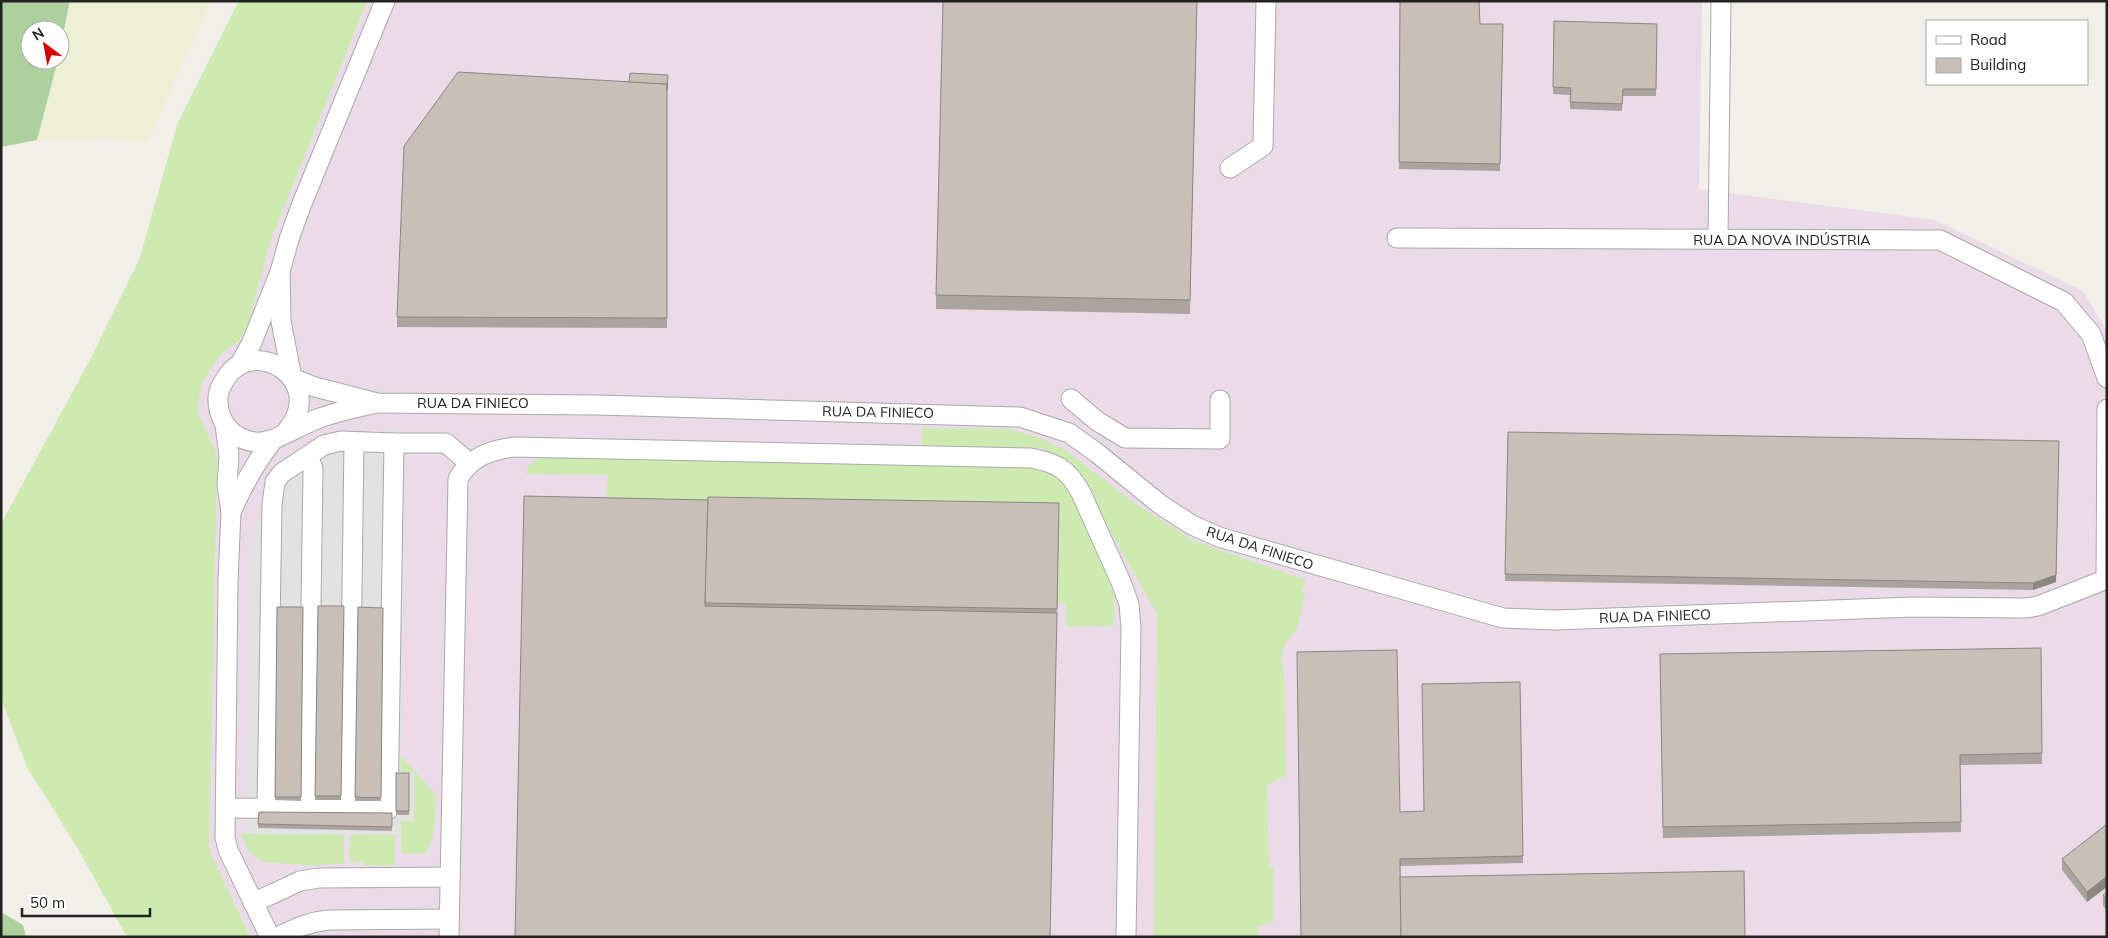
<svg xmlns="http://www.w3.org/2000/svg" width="2108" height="938" font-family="Mulish,sans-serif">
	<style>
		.industrial { fill: #ebdbe8 }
		.farmland { fill: #eef0d5 }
		.grass { fill: #cdebb0 }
		.forest { fill: #add19e }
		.parking { fill: #e2e2e2 }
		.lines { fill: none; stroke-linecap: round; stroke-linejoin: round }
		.minor-casing { stroke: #a9a9a9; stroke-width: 21 }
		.minor { stroke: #fff; stroke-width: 19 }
		.wall { fill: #aba49e }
		.shaded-wall { fill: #8b8681 }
		.building { fill: #c7bfb8; stroke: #8b8681 }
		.labels { text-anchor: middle; stroke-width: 5; stroke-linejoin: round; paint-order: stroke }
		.street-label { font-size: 14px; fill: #222; stroke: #fff }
	</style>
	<rect width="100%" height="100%" fill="#f2efe9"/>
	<path class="industrial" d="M239 1H1702L1699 189 1935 220 2083 291 2107 331V937H127L77 847 27 767 1 698V524L90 360 140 258 177 125Z"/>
	<path class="farmland" d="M70 1H211L147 142 108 139 37 140 58 60H60V49Z"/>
	<g class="grass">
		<path d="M239 1H367L270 242 248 325 239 341 220 355 202 382 198 402 199 416 214 447 217 460 209 847 213 858 250 937H127L77 847 27 767 1 698V524L90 360 140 258 177 125Z"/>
		<path d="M922 428 1009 429 1040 438 1067 451 1133 502 1194 541 1306 580 1301 593 1305 594 1297 628 1285 644 1281 659 1284 673 1286 775 1267 785 1269 867H1274L1273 922 1257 926 1259 937H1154L1157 614 1072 463 1041 448 922 445Z"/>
		<path d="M546 456 1045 467 1066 482 1078 503 1115 597 1114 626 1066 627V603L1058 604 605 508 608 475 525 474C530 462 534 460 546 456Z"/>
		<path d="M401 756 436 795C435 816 437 836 425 854L401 853V821H414V772H401Z"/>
		<path d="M241 833 344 834V864H322L321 866 263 862C250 855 245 847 241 833Z"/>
		<path d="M350 834 398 835V836L395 837V865L365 866 364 862H349Z"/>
	</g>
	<g class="forest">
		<path d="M1 1H70L60 49V30H30V60H58L37 140 1 147Z"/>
		<path d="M1 912 23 925 26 937H1Z"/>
	</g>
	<path class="parking" d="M405 430 401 772H414V821H401L400 835 246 834 250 563 256 521 269 479 338 434Z"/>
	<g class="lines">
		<defs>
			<g id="minor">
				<path d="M1230 168 1263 146 1266 1"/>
				<path d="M1397 238 1940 240 2064 302 2091 334 2107 378"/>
				<path d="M1718 239 1721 1"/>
				<path d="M280 272 281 321 292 378 315 387 377 403 599 405 1020 417 1069 433 1097 453 1161 505 1192 525 1219 537 1503 618 1555 620 1913 607 2026 608 2038 606 2107 579"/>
				<path d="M239 366 252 342 280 272 290 236 303 201 385 1"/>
				<path d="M1071 399 1097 421 1125 438 1220 439V400"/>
				<path d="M225 425 229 456 227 485 231 512 228 581 225 837 228 850 270 937"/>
				<path d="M285 433C331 381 253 334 226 378 221 385 217 393 218 402 219 417 226 430 239 437 245 440 253 443 261 442 276 441 301 425 317 419 335 412 356 408 376 403"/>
				<path d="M308 456 313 469 308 809"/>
				<path d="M231 512C243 485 255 463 273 440"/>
				<path d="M2106 580 2107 409"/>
				<path d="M226 808 388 810 394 443H446L469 463"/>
				<path d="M267 809 272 504 275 482 282 473 324 445 341 441 394 443"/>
				<path d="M349 810 354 442"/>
				<path d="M253 903 300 881 319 878 450 877"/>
				<path d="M278 937C295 928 309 922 328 920L449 919"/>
				<path d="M449 937 458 479C470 457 490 450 514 447L1031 458C1057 463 1068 469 1081 493L1121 582 1129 604 1131 628 1126 937"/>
			</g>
		</defs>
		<use href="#minor" class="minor-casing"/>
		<use href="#minor" class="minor"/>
	</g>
	<g class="wall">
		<path d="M1197 1 1190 314 936 309V295Z"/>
		<path d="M1400 1 1480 24H1503L1500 171 1399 169Z"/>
		<path d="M1554 21 1657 24 1656 96H1623L1622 111 1570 109V95L1553 94Z"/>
		<path d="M667 94V328L397 327V317Z"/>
		<path d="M1508 432 2056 582 2033 590 1505 581Z"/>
		<path d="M708 500 1059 503 1057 623 515 937Z"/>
		<path d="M318 606H344L341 800H315Z"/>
		<path d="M277 607H303L301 801 275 800Z"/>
		<path d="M358 607 383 608 381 801H355Z"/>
		<path d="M2041 648 2042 764 1960 765 1961 832 1663 838 1660 654Z"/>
		<path d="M1520 682 1523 863 1400 866V812L1424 811Z"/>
		<rect x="396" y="773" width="13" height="42"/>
		<path d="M392 813V831L258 828V824Z"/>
		<path d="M2107 824 2087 902 2062 870V859Z"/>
		<path d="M2107 892V911L2103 906V895Z"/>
	</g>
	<g class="shaded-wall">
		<path d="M2059 441 2056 582 2033 590V583Z"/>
		<path d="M2107 876V887L2087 902V892Z"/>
	</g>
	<g class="building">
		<path d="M943 1H1197L1190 300 936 295Z"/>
		<path d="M1400 1H1479L1480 24H1503L1500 164 1399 162Z"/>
		<path d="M1554 21 1657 24 1656 89H1623L1622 104 1570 102 1571 88 1553 87Z"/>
		<path d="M458 72 667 84V318L397 317 404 146Z"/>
		<path d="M630 73 668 75 667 91V84L629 82Z"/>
		<path d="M1508 432 2059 441 2056 575 2033 583 1505 574Z"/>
		<path d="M524 496 708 500 705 606 1057 613 1050 937H515Z"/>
		<path d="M708 497 1059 503 1057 609 705 603Z"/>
		<path d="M318 606H344L341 796H315Z"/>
		<path d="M277 607H303L301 797H275Z"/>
		<path d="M358 607 383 608 381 798 355 797Z"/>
		<path d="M2041 648 2042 753 1960 755 1961 822 1663 827 1660 654Z"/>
		<path d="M1397 650 1400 812 1424 811 1422 684 1520 682 1523 856 1400 859 1401 937H1301L1297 652Z"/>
		<rect x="396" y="773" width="13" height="38"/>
		<path d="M259 812 392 813V827L258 824Z"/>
		<path d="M2107 824V876L2087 892 2062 859Z"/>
		<path d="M1744 871 1745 937H1401L1400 877Z"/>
		<path d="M2107 892V901L2103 895Z"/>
	</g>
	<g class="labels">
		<g class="street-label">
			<text x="1782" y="245">RUA DA NOVA INDÚSTRIA</text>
			<text x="473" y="408">RUA DA FINIECO</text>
			<text transform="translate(878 412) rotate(1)" y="5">RUA DA FINIECO</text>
			<text transform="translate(1260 548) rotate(18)" y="5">RUA DA FINIECO</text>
			<text transform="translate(1655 616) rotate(-2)" y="5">RUA DA FINIECO</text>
		</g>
	</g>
	<rect width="2108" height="938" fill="none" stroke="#222222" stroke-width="5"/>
	<rect x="1926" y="20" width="162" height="65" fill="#ffffff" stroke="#a7a7a7"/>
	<rect x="1936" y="36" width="25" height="8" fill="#ffffff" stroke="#a7a7a7"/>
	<text x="1970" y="45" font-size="15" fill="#222222">Road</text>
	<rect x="1936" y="58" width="25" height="15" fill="#c7bfb8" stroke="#a7a7a7"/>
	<text x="1970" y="70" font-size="15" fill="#222222">Building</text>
	<g transform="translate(45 45) rotate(328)"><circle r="24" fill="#ffffff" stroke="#a7a7a7"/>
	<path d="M0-4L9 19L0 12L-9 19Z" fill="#d40000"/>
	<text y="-8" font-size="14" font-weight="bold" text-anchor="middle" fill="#222222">N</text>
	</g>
	<path d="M22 908v8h128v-8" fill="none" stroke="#222222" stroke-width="2.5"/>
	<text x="30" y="908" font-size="15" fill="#222222" stroke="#ffffff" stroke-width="4" paint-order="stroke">50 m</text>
</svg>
